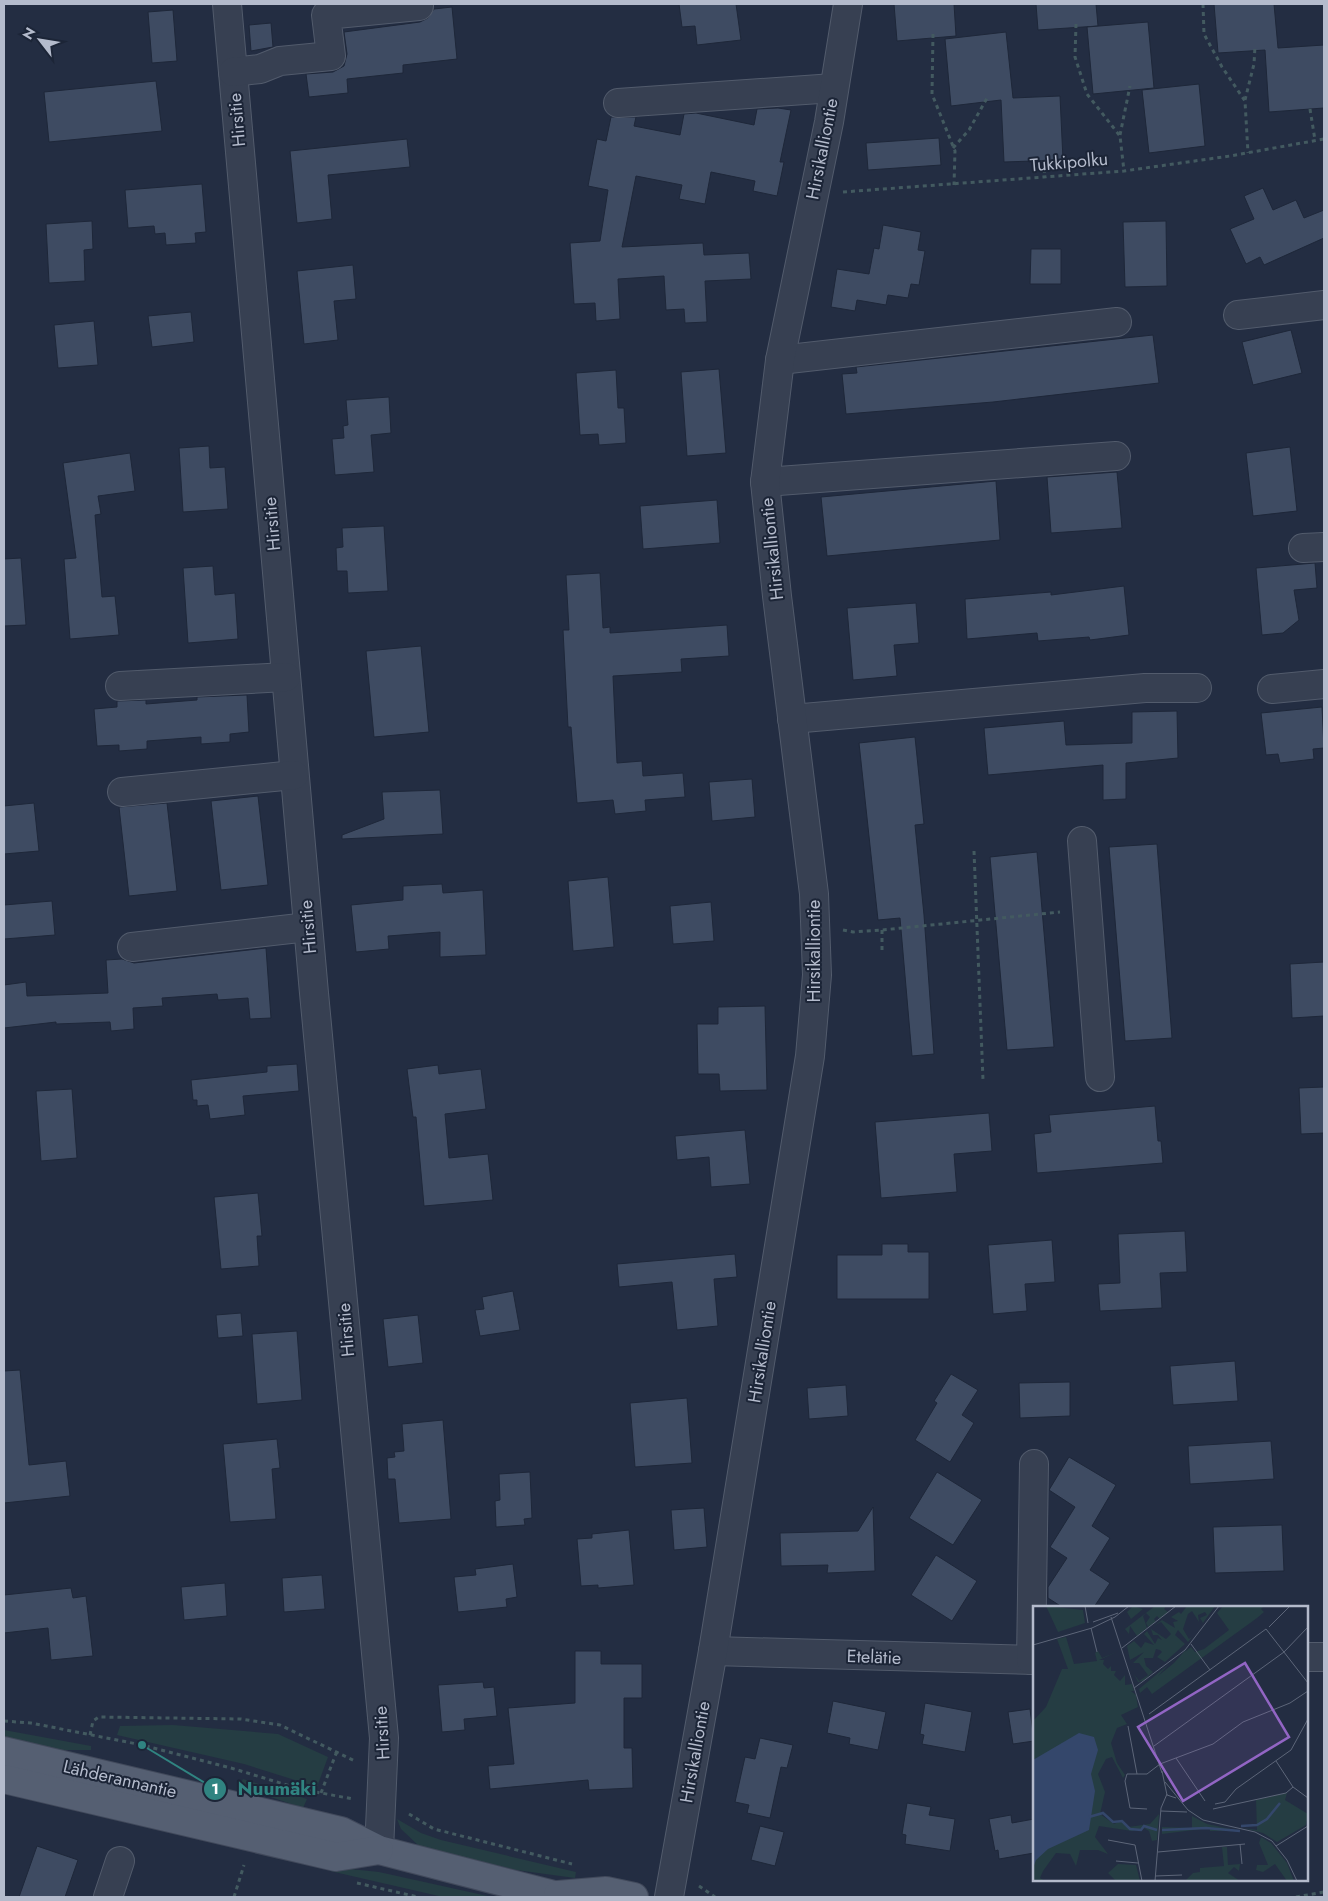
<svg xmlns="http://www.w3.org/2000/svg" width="1328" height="1901" font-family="Jost,sans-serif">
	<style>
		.green { fill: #253d43 }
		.building { fill: #3e4b62; stroke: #1e2739 }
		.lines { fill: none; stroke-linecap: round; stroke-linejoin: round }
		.minor-casing { stroke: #525b6c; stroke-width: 30 }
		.major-casing { stroke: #41495b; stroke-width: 30 }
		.path { stroke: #435a60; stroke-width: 3; stroke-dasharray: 4 4; stroke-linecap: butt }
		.minor { stroke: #374052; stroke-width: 28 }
		.major { stroke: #555f72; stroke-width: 28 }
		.labels { text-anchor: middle; stroke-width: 4; stroke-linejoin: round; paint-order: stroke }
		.street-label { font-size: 18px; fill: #b4bbcc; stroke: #1c2537 }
		.inset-river { fill: none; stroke: #34476b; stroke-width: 2.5 }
		.inset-road { fill: none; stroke: #5d6679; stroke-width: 1 }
		.view { fill: #9265c4; fill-opacity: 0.15; stroke: #9265c4; stroke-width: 2.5 }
		.inset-edge { fill: none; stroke: #b4bbcc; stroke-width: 2.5 }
		.leader { fill: none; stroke: #308481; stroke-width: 2 }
		.callout-dot { fill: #308481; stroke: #1c2537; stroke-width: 2 }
		.mark-label { font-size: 15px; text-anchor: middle; font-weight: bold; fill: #fff }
		.callout-label { font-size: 19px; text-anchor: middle; font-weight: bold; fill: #308481; stroke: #1c2537; stroke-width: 4; stroke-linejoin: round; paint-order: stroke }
	</style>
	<rect width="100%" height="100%" fill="#232d42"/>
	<g class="green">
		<path d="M173 1725 278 1734 328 1757 317 1787 244 1764 117 1735 120 1726Z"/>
		<path d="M4 1730 91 1746V1750H53L4 1742Z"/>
		<path d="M243 1779 307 1799 303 1808 239 1786Z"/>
		<path d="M397 1819 421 1833 441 1840 576 1872 575 1878 516 1870 419 1846 401 1829Z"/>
		<path d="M331 1867 379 1872 492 1897H443L330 1871Z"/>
	</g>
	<g class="building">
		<path d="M679 4H736L741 40 697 45 695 26 682 27Z"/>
		<path d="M894 4H954L956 36 897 41Z"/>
		<path d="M1036 4H1096L1098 26 1038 30Z"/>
		<path d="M1214 4H1274L1278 48 1324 45V108L1269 112 1265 50 1218 53Z"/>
		<path d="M452 7 457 59 403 65V73L347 79 348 93 309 97 306 74 333 72 344 66 347 54 344 32 420 22 428 18 434 9Z"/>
		<path d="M173 10 177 61 152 63 148 12Z"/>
		<path d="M1148 22 1154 88 1093 94 1087 27Z"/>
		<path d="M271 23 273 47 251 51 249 25Z"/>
		<path d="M1006 32 1013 98 1060 96 1063 160 1004 162 1001 100 951 106 945 39Z"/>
		<path d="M156 81 162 131 49 142 44 92Z"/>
		<path d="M1199 84 1205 146 1149 153 1142 90Z"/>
		<path d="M778 108 791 110 780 162H784L777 196 753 191 755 181 711 172 705 204 679 199 682 185 636 176 622 247 703 243 704 255 749 253 751 279 705 281 707 322 685 323 684 309 666 310 664 276 618 279 620 319 596 321 595 303 574 304 570 243 600 241 608 190 588 186 597 139 606 141 611 117H636L634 126 680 135 684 114 696 113 754 125 757 109Z"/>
		<path d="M939 138 941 165 868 170 866 143Z"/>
		<path d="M407 139 410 167 328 175 332 219 297 223 290 151Z"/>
		<path d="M202 184 206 232 195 233 196 243 166 245 165 233 155 234 154 226 128 228 125 190Z"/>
		<path d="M1263 188 1273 210 1296 200 1304 218 1324 210V238L1264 265 1260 257 1246 264 1230 229 1254 219 1244 196Z"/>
		<path d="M92 221 93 249 84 250 85 281 49 283 46 224Z"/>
		<path d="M1166 221 1167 286 1125 287 1123 222Z"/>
		<path d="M883 225 921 232 918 250 925 251 919 285 911 284 908 298 888 295 886 305 857 300 855 311 831 307 837 269 869 274 874 248 879 249Z"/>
		<path d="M1031 249H1061V284H1030Z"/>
		<path d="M353 265 356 299 334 301 338 340 304 344 297 271Z"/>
		<path d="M191 312 194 342 152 347 148 316Z"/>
		<path d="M94 321 98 365 58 368 54 325Z"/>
		<path d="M1291 330 1302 373 1253 385 1242 342Z"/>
		<path d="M1153 335 1159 383 993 402 846 414 842 374 857 373 856 367Z"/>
		<path d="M719 369 726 453 687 456 681 372Z"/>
		<path d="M616 370 618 408H624L626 443 599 445 598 434 580 435 576 373Z"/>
		<path d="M389 397 391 433 371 435 374 472 335 475 332 439 344 438 343 426 348 425 346 400Z"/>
		<path d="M209 446 210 468 225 467 228 509 183 512 179 448Z"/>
		<path d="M1290 447 1297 511 1253 516 1246 453Z"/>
		<path d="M130 453 135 491 98 496 101 514 95 515 102 597 115 596 119 635 70 639 64 559 76 558 63 463Z"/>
		<path d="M1117 472 1122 528 1051 533 1047 477Z"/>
		<path d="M996 481 1000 540 827 556 821 497Z"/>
		<path d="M717 500 720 543 643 549 640 506Z"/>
		<path d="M384 526 388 591 348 593 347 571H337L336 548 343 547 342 528Z"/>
		<path d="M21 558 26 625 4 626V559Z"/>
		<path d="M1315 563 1317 588 1294 590 1299 620 1283 633 1262 635 1256 568Z"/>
		<path d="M213 566 215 595 235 593 238 639 188 643 183 568Z"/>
		<path d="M600 573 603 628 610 627V633L727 625 729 656 681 659 682 672 613 676 617 763 642 761 643 776 683 773 685 797 645 800 646 811 615 814 613 800 577 803 571 727H568L563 630H569L566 575Z"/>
		<path d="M1124 586 1129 635 1090 640 1089 637 1038 641 1037 633 967 639 965 599 1051 592V595Z"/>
		<path d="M916 603 919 643 894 645 897 676 853 680 847 608Z"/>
		<path d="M421 646 429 732 374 737 366 651Z"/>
		<path d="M247 695 249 732 230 734V742L201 744V737L147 741V749L119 751V745L97 746 94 709 117 707V701L146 700V704L197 700V697Z"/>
		<path d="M1322 707 1324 748 1313 749 1314 759 1280 763 1278 754 1266 755 1261 713Z"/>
		<path d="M1177 711 1178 758 1126 763V799L1103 800V765L988 775 984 728 1064 721 1066 745 1132 743V712Z"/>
		<path d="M915 737 924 824 915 825 924 915 934 1054 912 1056 900 918 878 920 859 743Z"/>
		<path d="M752 779 755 817 712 821 709 782Z"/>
		<path d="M440 790 443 834 342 839V835L384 819 382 792Z"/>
		<path d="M258 796 268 885 221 890 211 801Z"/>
		<path d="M34 803 39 851 4 854V806Z"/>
		<path d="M167 803 177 891 129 896 119 807Z"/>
		<path d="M1157 844 1172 1038 1125 1041 1109 847Z"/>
		<path d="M1037 852 1054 1047 1007 1050 990 857Z"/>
		<path d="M608 877 614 947 573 951 568 881Z"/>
		<path d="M442 884 443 893 483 890 486 955 440 957V932L388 936 389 949 356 952 351 905 403 900V886Z"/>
		<path d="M52 901 55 935 4 939V905Z"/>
		<path d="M711 902 714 941 673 944 670 906Z"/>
		<path d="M266 948 271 1018 250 1019 248 998 218 1000 217 994 162 998 163 1006 133 1008 134 1029 111 1031 110 1022 56 1024V1022L4 1028V985L26 982 27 996 108 993 106 960 122 959 134 963Z"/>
		<path d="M1324 962V1016L1292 1018 1290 964Z"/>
		<path d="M765 1006 767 1090 720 1091 719 1074H698L697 1024H718V1007Z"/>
		<path d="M297 1064 299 1091 243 1096 245 1115 210 1119 208 1105 197 1106V1100H193L191 1080 267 1072V1066Z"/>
		<path d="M438 1065 439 1074 481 1069 486 1109 445 1114 449 1158 488 1154 493 1200 424 1206 416 1117H413L407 1069Z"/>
		<path d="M1324 1087V1133L1301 1134 1299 1088Z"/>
		<path d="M72 1089 77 1158 41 1161 36 1091Z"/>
		<path d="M1155 1106 1158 1141H1161L1163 1163 1037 1173 1034 1134 1051 1132 1049 1115Z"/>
		<path d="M989 1113 992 1151 954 1154 957 1192 881 1198 875 1122Z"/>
		<path d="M745 1130 750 1184 711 1187 709 1157 677 1160 675 1136Z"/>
		<path d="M258 1193 262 1236H257L259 1266 221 1269 214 1197Z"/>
		<path d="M1185 1231 1187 1272 1160 1273 1162 1308 1100 1311 1098 1284 1120 1283 1118 1234Z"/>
		<path d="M1052 1240 1055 1282 1025 1284 1027 1311 993 1314 988 1245Z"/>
		<path d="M882 1244H908V1252H929V1299H837V1255H882Z"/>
		<path d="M735 1254 737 1277 714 1279 718 1326 677 1330 672 1282 619 1287 617 1264Z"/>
		<path d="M513 1291 520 1330 480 1336 475 1310 484 1309 482 1297Z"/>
		<path d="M241 1313 243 1336 218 1338 216 1315Z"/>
		<path d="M418 1315 423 1363 388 1367 383 1319Z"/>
		<path d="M297 1331 302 1400 257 1404 252 1334Z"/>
		<path d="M1235 1361 1238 1401 1173 1405 1170 1366Z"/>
		<path d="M20 1370 29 1465 66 1461 70 1496 4 1503V1371Z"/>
		<path d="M951 1374 978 1390 962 1415 974 1423 950 1462 915 1440 937 1403 934 1401Z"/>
		<path d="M1070 1382V1416L1020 1418 1019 1383Z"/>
		<path d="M846 1385 848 1416 809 1419 807 1388Z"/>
		<path d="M687 1398 692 1463 635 1467 630 1403Z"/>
		<path d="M443 1420 451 1519 399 1523 395 1479H388L387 1458 395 1457 394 1452 404 1451 402 1424Z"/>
		<path d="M277 1439 280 1468 272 1469 276 1519 230 1522 223 1444Z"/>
		<path d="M1271 1441 1274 1479 1190 1484 1188 1446Z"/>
		<path d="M1069 1457 1116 1485 1092 1526 1110 1538 1090 1570 1110 1583 1094 1607H1062L1048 1598V1587L1067 1558 1050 1547 1075 1507 1049 1490Z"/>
		<path d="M530 1472 532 1518 524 1519 525 1525 496 1527 495 1501 500 1500 499 1474Z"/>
		<path d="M937 1472 982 1500 953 1545 909 1518Z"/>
		<path d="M873 1507 875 1571 827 1573 828 1565 781 1566 780 1533 858 1531Z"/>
		<path d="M704 1508 707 1547 674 1550 671 1510Z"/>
		<path d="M1282 1525 1284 1571 1215 1573 1213 1527Z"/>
		<path d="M629 1530 634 1585 598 1588V1585L581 1586 577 1539 592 1538V1534Z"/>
		<path d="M936 1555 977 1581 952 1621 911 1595Z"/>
		<path d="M513 1564 517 1597 506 1599 507 1607 458 1612 454 1577 476 1575 475 1569Z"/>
		<path d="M322 1575 325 1609 284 1612 282 1578Z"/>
		<path d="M225 1583 227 1616 184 1620 181 1587Z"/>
		<path d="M71 1588 73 1598 86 1596 93 1656 51 1660 48 1628 4 1633V1595Z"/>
		<path d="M575 1651H601V1664H642V1698H624V1748H632L633 1788 589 1790 588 1780 490 1789 488 1766 514 1764 508 1708 575 1703Z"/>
		<path d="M483 1682 484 1688 494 1687 497 1716 464 1719 465 1730 442 1732 438 1685Z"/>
		<path d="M833 1701 886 1712 878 1750 849 1744 850 1738 827 1733Z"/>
		<path d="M925 1703 972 1712 965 1752 922 1744 924 1735 920 1734Z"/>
		<path d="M1030 1709 1034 1741 1013 1744 1008 1712Z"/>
		<path d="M760 1738 793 1745 787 1768 781 1767 770 1818 747 1813 749 1805 735 1802 745 1757 755 1759Z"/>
		<path d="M907 1803 931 1807 929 1815 955 1819 950 1851 905 1844 906 1835 902 1834Z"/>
		<path d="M1011 1815 1012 1823 1034 1819V1853L999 1859 998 1850 995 1851 989 1819Z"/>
		<path d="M760 1826 784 1832 775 1866 751 1860Z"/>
		<path d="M37 1846 78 1860 65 1897H19Z"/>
	</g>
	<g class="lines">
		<defs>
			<g id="minor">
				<path d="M227 4 314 993 384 1738 379 1850"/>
				<path d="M233 72 260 69 280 61 331 56 326 15 419 6"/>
				<path d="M618 103 834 88"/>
				<path d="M1238 315 1324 305"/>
				<path d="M780 360 1117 322"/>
				<path d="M765 482 1116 456"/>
				<path d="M1303 548 1324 547"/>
				<path d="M120 686 286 677"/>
				<path d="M1272 689 1324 684"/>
				<path d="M792 719 1145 688H1197"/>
				<path d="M122 792 294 775"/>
				<path d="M1082 841 1100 1077"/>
				<path d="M132 947 308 927"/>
				<path d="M713 1651 1034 1660"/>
				<path d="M1307 1657H1324"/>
				<path d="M1031 1660 1034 1464"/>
				<path d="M108 1897 120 1861"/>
				<path d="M669 1897 713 1651 810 1056 817 975 814 894 777 596 765 482 780 360 829 122 848 4"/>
			</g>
			<g id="major">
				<path d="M4 1751 341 1831 379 1850 562 1897"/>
				<path d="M4 1779 336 1857 379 1850"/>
				<path d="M558 1895 606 1891 634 1897"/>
			</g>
		</defs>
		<use href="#minor" class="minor-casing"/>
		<use href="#major" class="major-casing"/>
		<g class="path">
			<path d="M1203 4 1204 34 1222 67 1245 101 1248 153"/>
			<path d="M1076 24 1075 57 1087 94 1120 136 1124 171"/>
			<path d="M933 34 932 94 955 151 954 185"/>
			<path d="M1245 100 1254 64 1255 46"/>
			<path d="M1310 109 1315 140"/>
			<path d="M1120 135 1130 86"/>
			<path d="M953 148 969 130 987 98"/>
			<path d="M1043 161 1045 178"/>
			<path d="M843 192 1124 171 1230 156 1324 139"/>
			<path d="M974 851 983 1080"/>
			<path d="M843 930 853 932 882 930 1060 912"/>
			<path d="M882 930V953"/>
			<path d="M4 1721 31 1723 142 1745 231 1768 300 1789 353 1799"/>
			<path d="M90 1735 93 1721 99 1717 241 1719 280 1725 355 1761"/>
			<path d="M321 1793 337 1751"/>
			<path d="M409 1814 434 1829 572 1864"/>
			<path d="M357 1883 418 1897"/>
			<path d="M699 1886 715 1897"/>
			<path d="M234 1897 244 1865"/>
			<path d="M1296 1897 1324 1892"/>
		</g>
		<use href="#minor" class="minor"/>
		<use href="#major" class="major"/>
	</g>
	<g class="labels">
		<g class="street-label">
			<text transform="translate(237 120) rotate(-95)" y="6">Hirsitie</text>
			<text transform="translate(822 149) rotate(-79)" y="6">Hirsikalliontie</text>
			<text transform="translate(1069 162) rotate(-5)" y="6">Tukkipolku</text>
			<text transform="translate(272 524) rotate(-95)" y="6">Hirsitie</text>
			<text transform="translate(772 549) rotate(-96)" y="6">Hirsikalliontie</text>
			<text transform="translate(308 927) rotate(-95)" y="6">Hirsitie</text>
			<text transform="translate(814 951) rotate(-90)" y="6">Hirsikalliontie</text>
			<text transform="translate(346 1330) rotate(-95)" y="6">Hirsitie</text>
			<text transform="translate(762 1352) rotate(-81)" y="6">Hirsikalliontie</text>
			<text transform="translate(874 1657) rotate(2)" y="6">Etelätie</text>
			<text transform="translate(382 1733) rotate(-93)" y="6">Hirsitie</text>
			<text transform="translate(695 1752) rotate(-80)" y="6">Hirsikalliontie</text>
			<text transform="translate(120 1779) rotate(13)" y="6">Lähderannantie</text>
		</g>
	</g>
	<g transform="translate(1033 1606)">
		<rect width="275" height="275" fill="#232d42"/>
		<path d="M13 0 50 4 52 17 25 26ZM100 0 110 3 98 13 94 6ZM122 0H133L131 3 135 6 127 13 124 10 121 13 123 16 115 21 113 17 117 11 113 7 110 10 114 22 104 30 97 20 96 28 92 23 88 26ZM154 0H182L170 17 167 12 174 9 172 6 165 9 166 16 159 5 155 8 150 23 156 33 159 31 155 36 145 24 142 29 152 38 132 56 124 51 129 46 127 44 123 43 120 52H111L113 60 120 66 110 75 105 76 101 68 106 75 115 69 106 57H100L111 46 97 54 94 40 101 35 108 42 112 36 121 39 111 28 114 25 122 38 125 32 129 34 125 29H120L118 23 133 33 138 28 128 16 121 20 129 14 142 22 140 16 145 15 138 11 146 6 148 8ZM190 0H231L228 3 231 6 224 12 119 88 114 81 107 87 106 83 136 58 125 70 141 57 156 40 152 46 158 41 162 46 171 43 196 24 184 7ZM33 31 41 58 64 55 62 47 65 45 69 52 86 45 66 54H71L70 58 75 63 78 60V65H83L81 69 87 75 92 69V79L99 78 101 85H98L103 89 105 101 88 109 94 118 84 122 78 137 84 157 92 169 90 172 79 151 73 153 65 168 72 186 67 208 81 218 87 215 95 221 117 218 126 208 124 234 119 235 116 225 111 222 99 225 66 220 62 231 75 248 65 244H47L43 260 37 248 23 247 10 265 7 272 12 275H0V115L13 101 29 63H35L24 33ZM254 187 252 194 275 208 273 219 244 236 230 227 210 222 224 224 223 194ZM159 210 174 218 207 225H177V222L129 228V221L159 222ZM228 231 238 237 254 257 261 275H254L242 258 230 266 223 264 224 259H235L226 237ZM189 241H194L195 259 207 258 206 265 201 261 195 267 207 275H152L160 267 167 266V262L191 260ZM85 258 103 259 107 275H83L75 267Z" fill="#253d43"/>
		<path d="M46 127 61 131 65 144 58 168 62 185 56 224 15 243 3 254 0 262V154Z" fill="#34476b"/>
		<path class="inset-river" d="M56 211 70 207 80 216 89 215 97 223 108 224 111 220 124 224M208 220 224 219 234 213 247 197M129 224 173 222 207 225"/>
		<path class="inset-road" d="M52 0 55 17M78 11 129 167M60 16 85 7M236 21 257 0M58 22 64 46M158 38 177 64M0 39 59 22 82 11 96 0M89 42 143 0M101 82 152 44 186 0M116 108 233 23 275 77M95 120 104 168M121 140 251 46 275 21M143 152 172 195M243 155 260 181M129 165 134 189 143 192M132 176 155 204 170 214 222 226 239 235 254 254 264 275M182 198 192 196 203 183 258 144 275 113M114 203 97 202 92 175 94 168H114L127 158 180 138 210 116 257 97 275 85M180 203 253 187 260 181 275 192M128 205 154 206M75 234 102 239 109 275M207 238 209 258M243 240 275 220M125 246 212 238M83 255 105 257M122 270 149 269M122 275 128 202 134 188"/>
		<path class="view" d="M212 57 256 131 150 195 105 121Z"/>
		<rect width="275" height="275" class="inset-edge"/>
	</g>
	<path class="leader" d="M142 1745L215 1789"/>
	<g class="callout-dot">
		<circle cx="142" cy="1745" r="5"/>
		<circle cx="215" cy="1789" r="12"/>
	</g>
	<g class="mark-label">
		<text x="215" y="1794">1</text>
	</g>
	<g class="callout-label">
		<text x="277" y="1795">Nuumäki</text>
	</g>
	<rect width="1328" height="1901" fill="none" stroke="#b4bbcc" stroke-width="10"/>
	<g transform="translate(40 40) rotate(301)" stroke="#1c2537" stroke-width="4" paint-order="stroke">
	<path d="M0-4L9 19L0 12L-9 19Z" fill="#b4bbcc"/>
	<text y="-8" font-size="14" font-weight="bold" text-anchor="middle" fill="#b4bbcc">N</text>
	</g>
</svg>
